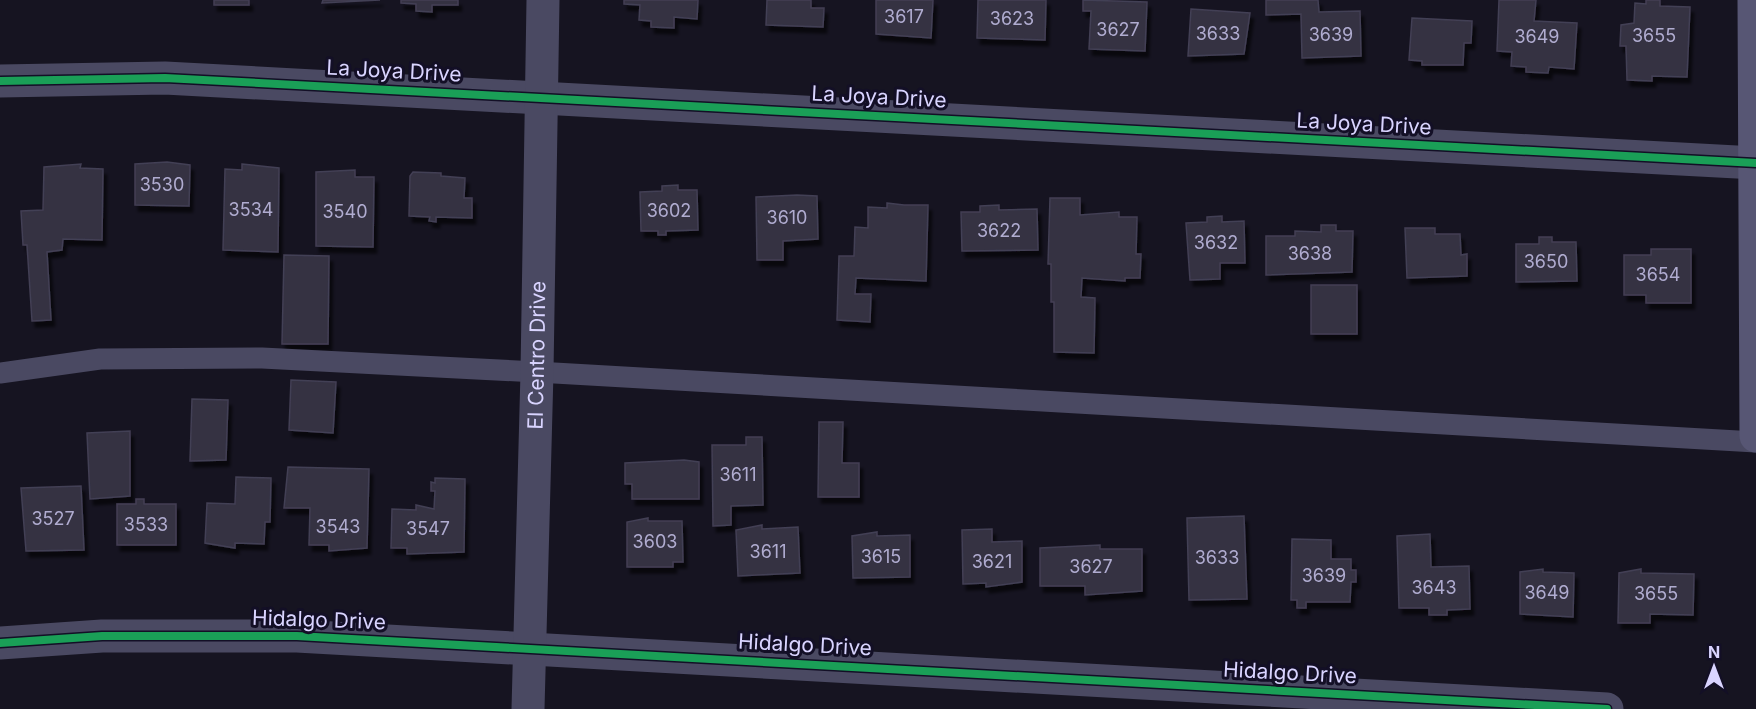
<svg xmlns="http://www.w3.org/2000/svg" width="1756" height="709" font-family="Inter,sans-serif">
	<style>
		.building { fill: #343243; stroke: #433f54; stroke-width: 1.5; filter: url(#shadow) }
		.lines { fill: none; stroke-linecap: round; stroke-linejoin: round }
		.lane { stroke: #4a4962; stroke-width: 21 }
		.street { stroke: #4a4962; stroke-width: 33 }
		.secondary { stroke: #575674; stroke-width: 33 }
		.cycleway-casing { stroke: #130f26; stroke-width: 11 }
		.cycleway { stroke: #1a9f57; stroke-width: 8 }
		.labels { text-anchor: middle; stroke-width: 6; stroke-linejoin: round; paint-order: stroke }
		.number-label { font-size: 18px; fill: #b0acd0 }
		.street-label { font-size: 21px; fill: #d9d4ff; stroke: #130f26 }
	</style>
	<defs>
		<filter id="shadow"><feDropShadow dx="3.5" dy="6" stdDeviation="1.5" flood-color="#0009"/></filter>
	</defs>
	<rect width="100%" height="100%" fill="#161421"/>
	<g class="building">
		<rect x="214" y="0" width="35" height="5"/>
		<path d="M323 0H380L322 3Z"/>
		<path d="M401 0H458V5H432V12L416 11V4L401 3Z"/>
		<path d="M624 0H698L697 19 674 17V28L651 27V21L639 20 640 5 624 4Z"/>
		<path d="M767 0H811V8H824L823 27 766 25Z"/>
		<path d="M876 0H933L931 38 876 34Z"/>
		<path d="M978 0H1046L1045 40 977 38Z"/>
		<path d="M1083 0 1147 2 1145 51 1089 49 1091 11H1083Z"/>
		<path d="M1266 0H1318L1319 12 1360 11 1361 56 1302 58 1301 14 1266 15Z"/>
		<path d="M1499 0H1536L1534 21 1577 23 1574 69 1549 67 1548 73 1526 72V67L1511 66 1512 52 1497 51Z"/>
		<path d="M1646 0H1660V6L1690 7 1687 77 1652 76V81L1627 80 1626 46H1620L1621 25 1634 23 1635 3 1646 4Z"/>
		<path d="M1191 9 1250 13 1244 54 1188 56Z"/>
		<path d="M1412 18 1472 21 1471 43H1464L1463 65H1422V61L1409 60Z"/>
		<path d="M167 162 190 165 189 206 135 205V164Z"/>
		<path d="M81 164 80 168 103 169 102 240 63 239 62 250 47 252 51 320 32 321 27 245H23L21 211 43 210 44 167Z"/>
		<path d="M242 164 279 168 278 252 223 250 225 169 242 170Z"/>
		<path d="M355 170V177H374L373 247 316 246V172Z"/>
		<path d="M413 172 441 173V176L465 178 464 198H472V218L436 217V222L429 221 430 217 409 216 410 176Z"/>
		<path d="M678 185V190H697L698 230 666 231V235H658V231H641L640 192 662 191V186Z"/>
		<path d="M797 195 817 196 818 239 783 241V260H757L756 197Z"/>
		<path d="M1050 198H1080V215L1119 212V217H1137L1136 254H1141L1140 278H1125V281L1082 278 1081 297 1095 298 1094 353 1054 352V302H1051V264H1048Z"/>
		<path d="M887 203 904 205H928L926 281 856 278 855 294H871L870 322 837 320 839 256H854L855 227 868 228V207L887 208Z"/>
		<path d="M999 205V210L1037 209 1038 250 962 251 961 212H980V206Z"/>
		<path d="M1222 216V222L1244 221 1245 263H1220V279L1190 280 1186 223 1207 222V217Z"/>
		<path d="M1321 225H1336V231H1353L1352 272 1266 275V236H1295V231L1321 232Z"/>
		<path d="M1405 228H1435V234H1460L1461 255 1467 254V276L1407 278Z"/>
		<path d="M1539 237H1552V242H1576L1577 281 1516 282V244H1539Z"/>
		<path d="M1651 249H1691V303H1646V295H1624V255H1651Z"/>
		<path d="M284 255 329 256 328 344H282Z"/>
		<rect x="1311" y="285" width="46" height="49"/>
		<path d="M291 380 336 382 333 433 289 430Z"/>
		<path d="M192 399 228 400 226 460 190 461Z"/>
		<path d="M819 422H843L842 463H859V497H818Z"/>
		<path d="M130 431V496L90 499 87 433Z"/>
		<path d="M746 437H762L763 505 731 506V525L713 526 712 445H746Z"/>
		<path d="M684 460 699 462V499H632V484H625V463Z"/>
		<path d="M288 467 369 469 367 548 329 551V545H309L310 508H284Z"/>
		<path d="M236 477 271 478 270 522H265L264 544 235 543V548L205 543 207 503 235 504Z"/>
		<path d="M435 478 465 479 464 552 407 554V548H391L392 509 416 510V505L434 509 435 491H431V482L435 483Z"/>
		<path d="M81 486 84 550 26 551 21 488Z"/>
		<path d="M136 499H144V504H176V545H117V504H136Z"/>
		<path d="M1244 516 1247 599 1189 600 1187 518Z"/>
		<path d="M648 518V521H682L683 562H673V567H627V522Z"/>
		<path d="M762 525V529L798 527 800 573 738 576 736 530Z"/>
		<path d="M992 529V542L1022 541V582L986 587V583L963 584 962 530Z"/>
		<path d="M877 532V536L910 535V577L853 578 852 536Z"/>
		<path d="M1430 534 1431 567 1469 566 1470 609 1447 610V615H1429V608H1399L1397 536Z"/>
		<path d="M1292 539 1331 540V559H1351V570H1356V582H1351L1350 602H1306V608H1297V600H1291Z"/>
		<path d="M1100 545V549H1142V591L1085 595V586H1040V548Z"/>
		<path d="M1543 569V572L1574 573 1573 617 1520 614V572Z"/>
		<path d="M1641 569V573L1694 574 1693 615 1650 614V623H1618L1619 573Z"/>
	</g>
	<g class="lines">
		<path class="lane" d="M0 373 100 359 262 358 537 372 1756 442"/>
		<g class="street">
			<path d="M0 81 165 78 1756 163"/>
			<path d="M0 643 102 636H297L1607 709"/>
			<path id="s1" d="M528 709 537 372 543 0"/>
		</g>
		<path class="secondary" d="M1754 0 1756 436"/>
		<defs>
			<g id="cycleway">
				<path d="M0 81 165 78 1756 163"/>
				<path d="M0 643 102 636H297L1607 709"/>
			</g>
		</defs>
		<use href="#cycleway" class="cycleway-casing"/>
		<use href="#cycleway" class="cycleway"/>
	</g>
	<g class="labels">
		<g class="number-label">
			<text x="904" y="23">3617</text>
			<text x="1012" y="25">3623</text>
			<text x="1118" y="36">3627</text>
			<text x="1218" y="40">3633</text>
			<text x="1331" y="41">3639</text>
			<text x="1654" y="42">3655</text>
			<text x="1537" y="43">3649</text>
			<text x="162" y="191">3530</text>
			<text x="251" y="216">3534</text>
			<text x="669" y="217">3602</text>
			<text x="345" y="218">3540</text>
			<text x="787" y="224">3610</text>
			<text x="999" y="237">3622</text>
			<text x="1216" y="249">3632</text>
			<text x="1310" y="260">3638</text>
			<text x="1546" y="268">3650</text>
			<text x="1658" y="281">3654</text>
			<text x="738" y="481">3611</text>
			<text x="53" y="525">3527</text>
			<text x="146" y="531">3533</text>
			<text x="338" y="533">3543</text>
			<text x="428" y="535">3547</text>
			<text x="655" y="548">3603</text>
			<text x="768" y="558">3611</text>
			<text x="881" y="563">3615</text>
			<text x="1217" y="564">3633</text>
			<text x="992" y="568">3621</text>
			<text x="1091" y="573">3627</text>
			<text x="1324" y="582">3639</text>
			<text x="1434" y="594">3643</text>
			<text x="1547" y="599">3649</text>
			<text x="1656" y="600">3655</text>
		</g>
		<g class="street-label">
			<text transform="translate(394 71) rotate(3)" y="7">La Joya Drive</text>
			<text transform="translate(879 97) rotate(3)" y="7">La Joya Drive</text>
			<text transform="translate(1364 124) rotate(3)" y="7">La Joya Drive</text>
			<text dy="7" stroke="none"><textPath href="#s1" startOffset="354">El Centro Drive</textPath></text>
			<text transform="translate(319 620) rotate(2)" y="7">Hidalgo Drive</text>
			<text transform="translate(805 645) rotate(3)" y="7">Hidalgo Drive</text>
			<text transform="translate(1290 673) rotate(3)" y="7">Hidalgo Drive</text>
		</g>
	</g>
	<g transform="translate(1714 667)" stroke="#130f26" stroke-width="4.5" paint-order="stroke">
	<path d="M0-4.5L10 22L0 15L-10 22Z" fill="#d9d4ff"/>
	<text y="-9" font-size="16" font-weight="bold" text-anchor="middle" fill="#d9d4ff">N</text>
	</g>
</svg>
